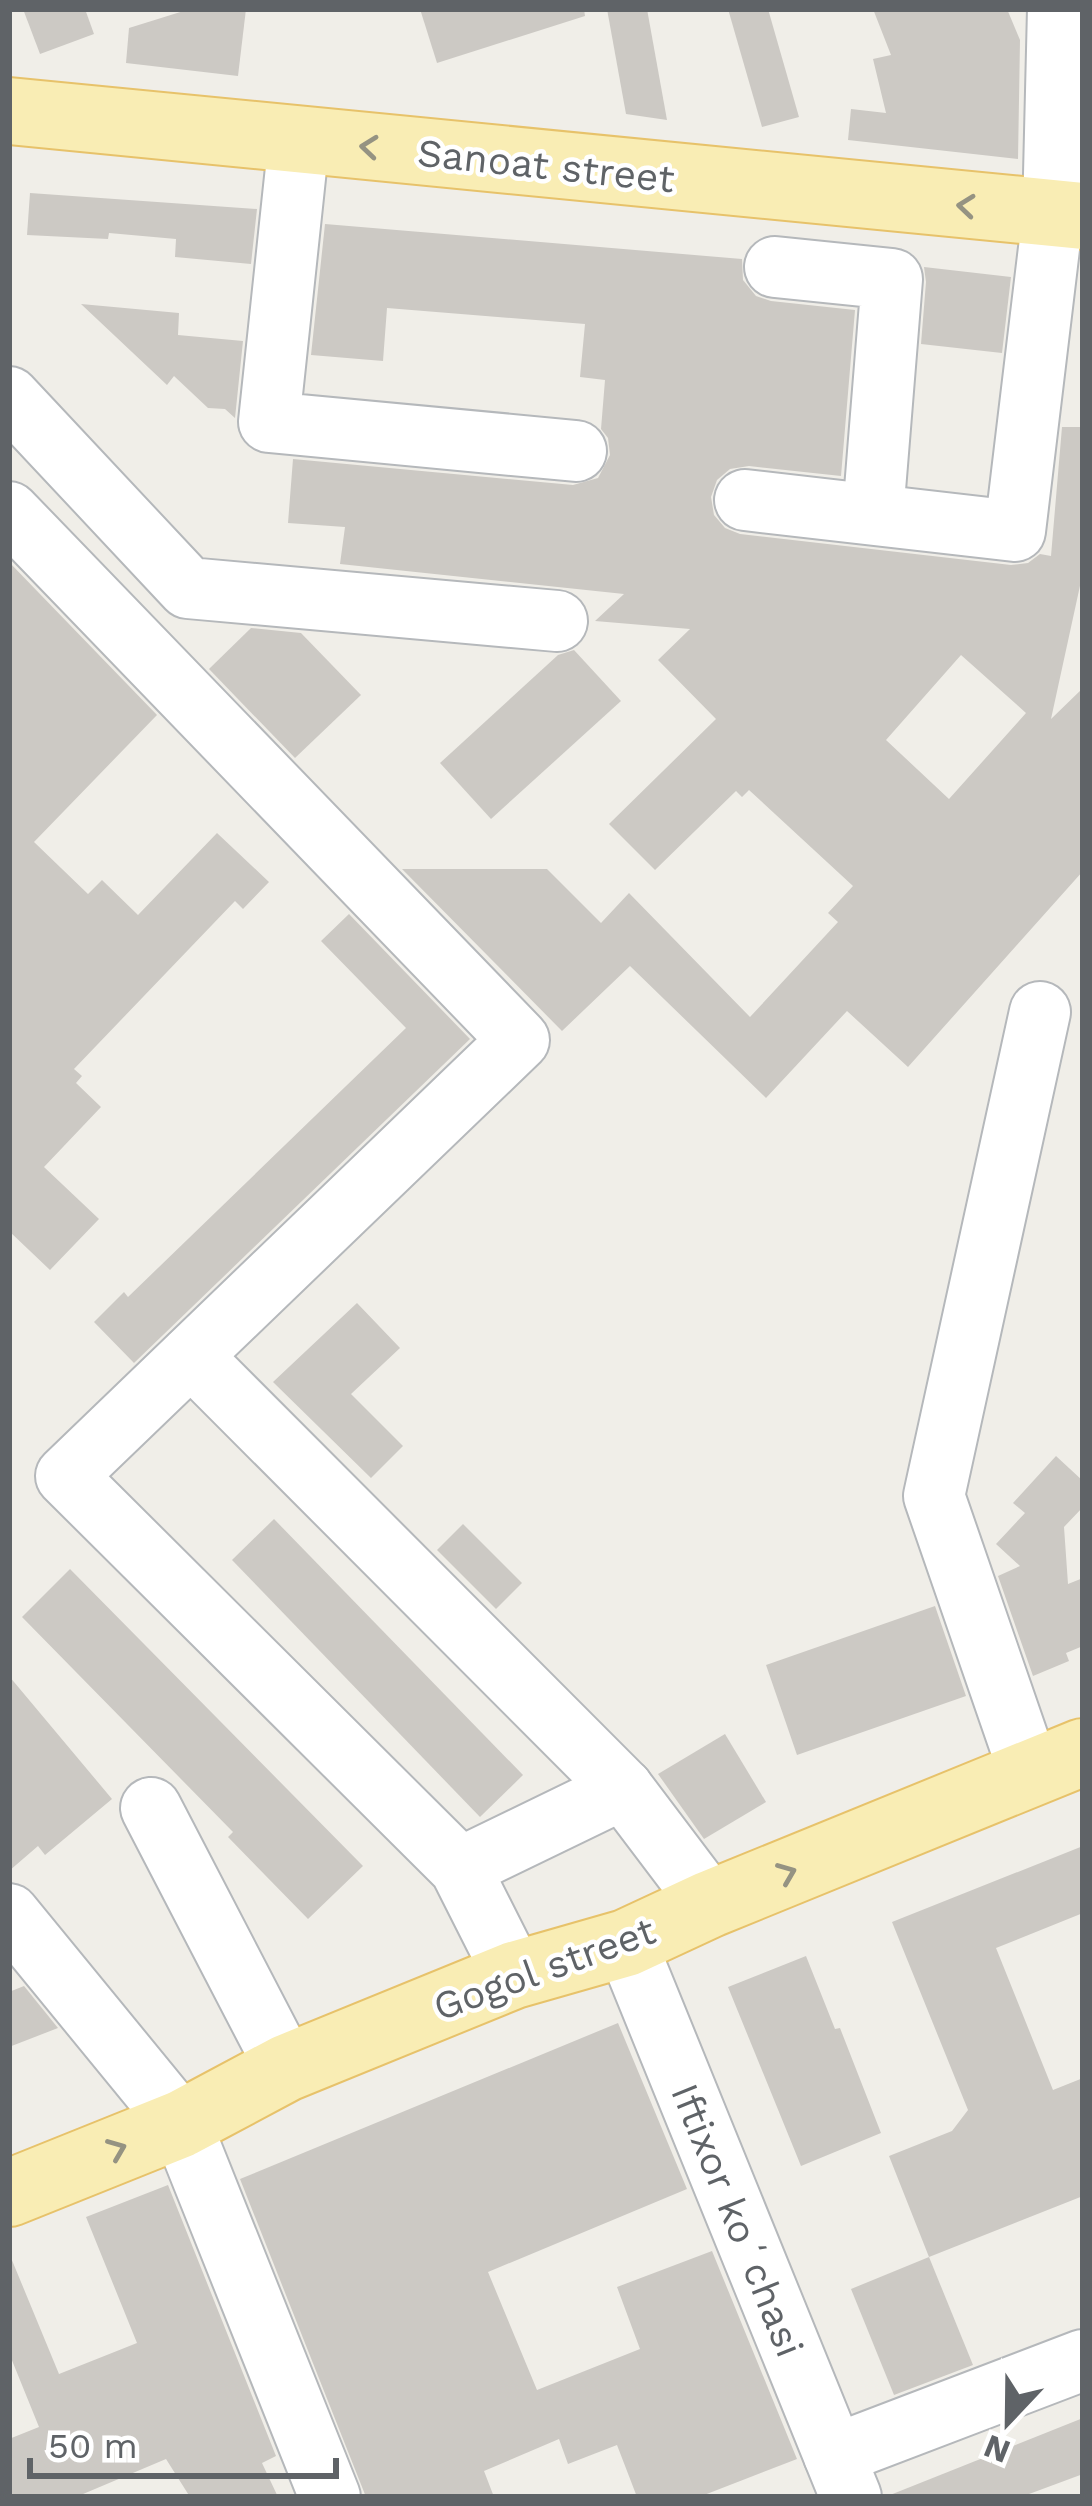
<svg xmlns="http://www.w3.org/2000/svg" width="1092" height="2506" font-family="'Work Sans',sans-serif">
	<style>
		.building { fill: #ccc9c4; fill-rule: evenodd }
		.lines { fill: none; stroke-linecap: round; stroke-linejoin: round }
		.minor-casing { stroke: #b5b8bb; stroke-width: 64 }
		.major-casing { stroke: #e7c26a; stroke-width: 70 }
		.minor { stroke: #fff; stroke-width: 60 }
		.major { stroke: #f9edb4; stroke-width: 66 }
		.oneway { stroke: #959382 }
		.labels { text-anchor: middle; stroke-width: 9; stroke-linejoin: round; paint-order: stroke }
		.street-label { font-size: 39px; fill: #5f6367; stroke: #fff }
	</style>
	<rect width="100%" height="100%" fill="#f0eee8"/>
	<g class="building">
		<path d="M23 9H85L94 34 40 54Z"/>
		<path d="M190 9H246L238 76 126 63 129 28Z"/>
		<path d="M420 9H584L585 16 437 63Z"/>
		<path d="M607 9H647L667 120 626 114Z"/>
		<path d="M728 9H768L799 117 762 127Z"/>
		<path d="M873 9H1007L1020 40 1018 159 848 140 851 109 886 113 873 59 891 55Z"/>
		<path d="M30 193 257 209 251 264 175 257 176 239 109 233 108 239 27 235Z"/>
		<path d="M325 224 742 259 743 280 756 296 771 301 855 310 841 476 749 466 730 469 717 480 711 497 714 515 725 528 740 534 1011 565 1028 563 1040 554 1051 556 1062 427H1083V572L1051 719 1083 688V871L908 1067 847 1011 766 1098 630 966 562 1031 402 869H547L601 923 629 893 750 1017 838 922 828 913 853 886 749 790 742 797 736 791 655 870 609 824 716 719 658 660 690 629 595 621 624 594 340 564 345 527 288 523 293 459 573 485 598 478 610 455 608 438 601 429 605 380 580 377 585 324 387 308 383 361 311 355ZM961 655 1026 713 949 799 886 740Z"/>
		<path d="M924 267 1011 277 1002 353 921 344 926 282Z"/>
		<path d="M81 304 179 313 178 335 243 341 235 418 225 409 208 408 174 376 167 385Z"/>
		<path d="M9 562 157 715 34 842 88 894 102 880 138 915 217 833 269 882 243 909 235 901 74 1069 82 1076 76 1083 101 1107 44 1167 99 1219 50 1270 9 1231Z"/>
		<path d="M251 628 301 633 361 695 295 758 209 669Z"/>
		<path d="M574 650 621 701 491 819 440 763 558 655Z"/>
		<path d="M349 914 470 1039 134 1363 94 1322 124 1292 128 1297 406 1028 321 941Z"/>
		<path d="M357 1303 400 1348 351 1394 403 1446 371 1478 273 1382Z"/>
		<path d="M1056 1456 1083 1481V1507L1064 1527 1068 1584 1083 1578V1646L1066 1653 1069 1661 1033 1676 998 1576 1020 1566 996 1544 1025 1513 1013 1503Z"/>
		<path d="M274 1519 523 1775 480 1817 232 1560Z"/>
		<path d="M463 1524 522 1583 496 1609 437 1550Z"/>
		<path d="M70 1569 363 1866 308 1919 228 1837 233 1832 22 1617Z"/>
		<path d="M935 1606 966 1696 797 1755 766 1665Z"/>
		<path d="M9 1676 112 1799 45 1855 38 1846 9 1871Z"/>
		<path d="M725 1734 766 1802 704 1839 658 1774Z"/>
		<path d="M1083 1846V1913L996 1948 1053 2090 1083 2078V2196L929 2257 889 2156 952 2131 968 2110 892 1922Z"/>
		<path d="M806 1956 835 2029 840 2028 881 2133 801 2166 728 1987Z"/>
		<path d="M24 1986 58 2028 9 2047V1992Z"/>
		<path d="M618 2023 687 2189 488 2272 537 2390 640 2349 617 2287 712 2251 797 2459 699 2497H637L617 2445 568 2464 559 2439 484 2471 494 2497H366L240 2179Z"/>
		<path d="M168 2185 276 2456 262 2463 278 2497H190L166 2459 76 2497H9V2439L39 2427 9 2353V2253L59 2374 137 2343 86 2217Z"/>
		<path d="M929 2257 973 2365 894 2395 851 2289Z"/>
		<path d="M1083 2418V2474L1021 2497H885Z"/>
	</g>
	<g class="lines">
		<defs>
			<g id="minor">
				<path d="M299 140 269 422 576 451"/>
				<path d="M775 267 892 279 873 514"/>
				<path d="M9 397 188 588 557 621"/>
				<path d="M745 500 1015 531 1053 215 1058 9"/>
				<path d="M9 512 519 1040 66 1476 460 1868 514 1975"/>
				<path d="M191 1356 623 1789 710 1904"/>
				<path d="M1030 1774 934 1496 1040 1012"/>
				<path d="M151 1808 286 2068"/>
				<path d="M460 1868 623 1789"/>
				<path d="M9 1914 181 2124 330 2497"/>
				<path d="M626 1943 851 2497"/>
				<path d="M834 2455 1083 2360"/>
			</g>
			<g id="major">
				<path d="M9 111 1083 216"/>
				<path d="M9 2193 181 2124 286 2068 514 1975 626 1943 710 1904 1083 1752"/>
			</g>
		</defs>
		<use href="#minor" class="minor-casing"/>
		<use href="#major" class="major-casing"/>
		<use href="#minor" class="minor"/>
		<use href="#major" class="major"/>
	</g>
	<defs><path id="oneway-chevron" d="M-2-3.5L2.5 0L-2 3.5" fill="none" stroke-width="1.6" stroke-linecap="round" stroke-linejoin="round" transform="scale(3)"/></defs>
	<g class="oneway">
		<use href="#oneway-chevron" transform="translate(369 147) rotate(-174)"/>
		<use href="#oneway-chevron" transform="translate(966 206) rotate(-174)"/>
		<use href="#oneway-chevron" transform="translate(787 1873) rotate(-22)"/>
		<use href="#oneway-chevron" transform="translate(117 2149) rotate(-22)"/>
	</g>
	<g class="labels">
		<g class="street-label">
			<text transform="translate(546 165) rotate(6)" y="14">Sanoat street</text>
			<text transform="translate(544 1968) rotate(-20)" y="14">Gogol street</text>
			<text transform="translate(738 2220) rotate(68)" y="14">Iftixor koʻchasi</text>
		</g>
	</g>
	<rect width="1092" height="2506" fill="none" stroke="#5f6367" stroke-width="24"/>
	<g transform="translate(1008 2422) rotate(202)" stroke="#ffffff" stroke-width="9" paint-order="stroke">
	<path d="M0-9L21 45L0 30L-21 45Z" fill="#5f6367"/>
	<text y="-18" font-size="33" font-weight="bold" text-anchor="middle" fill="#5f6367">N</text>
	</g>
	<path d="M30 2458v18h306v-18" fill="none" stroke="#5f6367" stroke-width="6"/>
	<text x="48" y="2458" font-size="36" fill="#5f6367" stroke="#ffffff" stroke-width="9" paint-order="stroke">50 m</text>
</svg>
